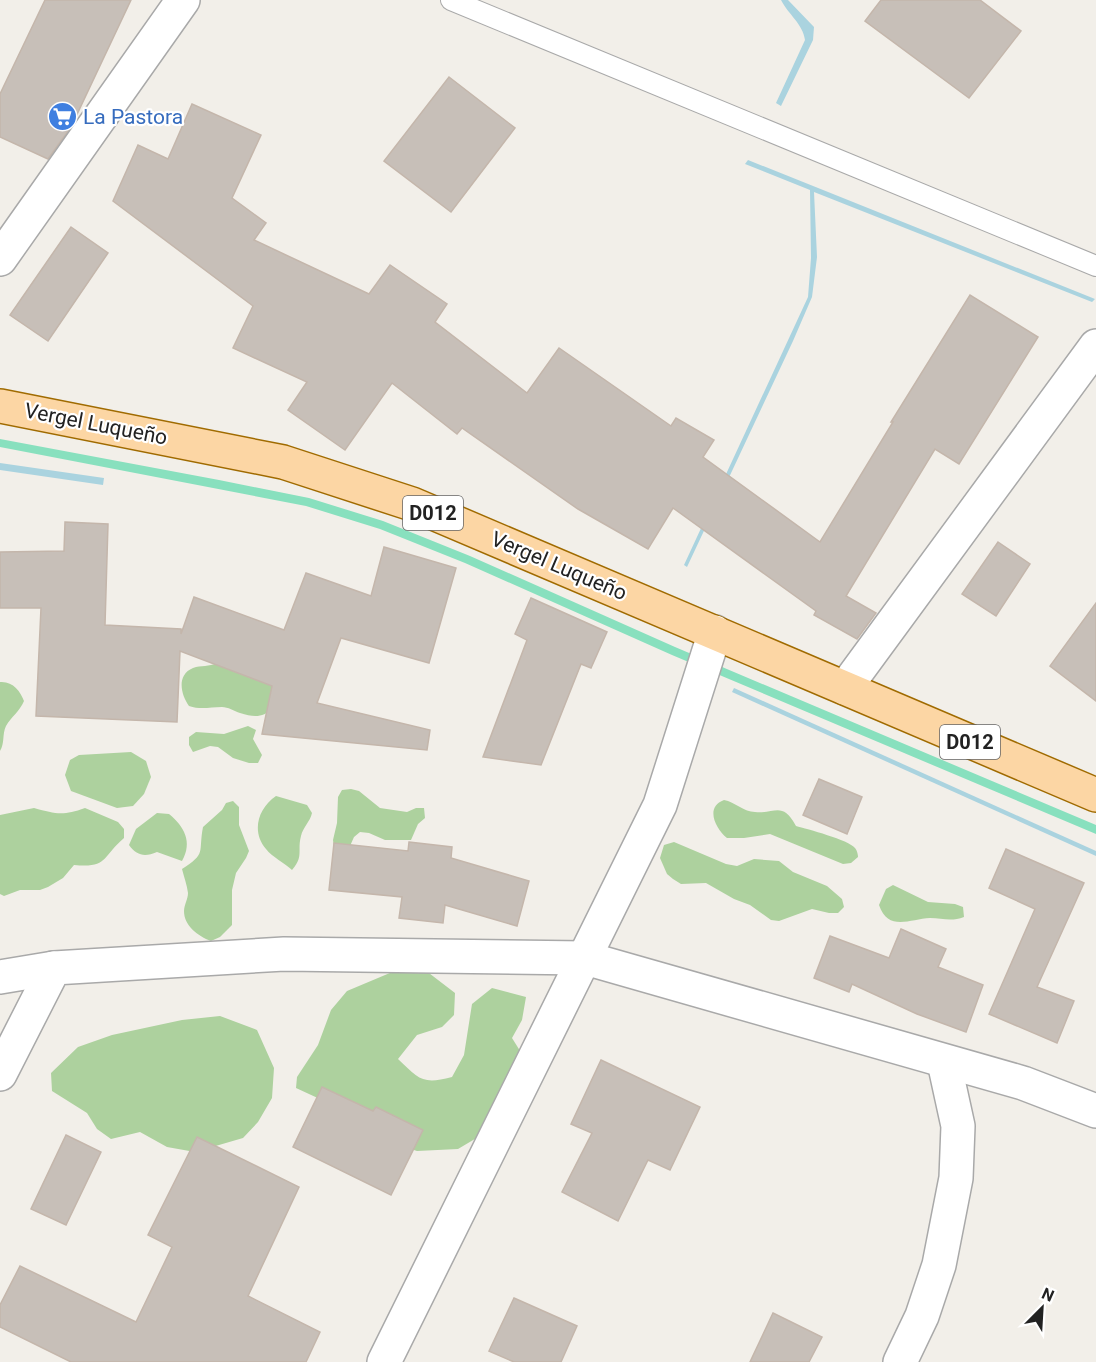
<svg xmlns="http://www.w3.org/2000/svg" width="1096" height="1362" font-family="Roboto,sans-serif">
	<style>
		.forest { fill: #add19e }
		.pitch { fill: #88e0be }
		.water { fill: #aad3df }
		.building { fill: #c7bfb8; stroke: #c4b6ab; stroke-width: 1.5 }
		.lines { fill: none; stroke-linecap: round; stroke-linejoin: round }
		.lane-casing { stroke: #a9a9a9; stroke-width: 22 }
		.street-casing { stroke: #a9a9a9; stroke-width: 36 }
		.primary-casing { stroke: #a06b00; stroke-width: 36 }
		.lane { stroke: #fff; stroke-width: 20 }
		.street { stroke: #fff; stroke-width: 33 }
		.primary { stroke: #fcd6a4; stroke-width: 33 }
		.labels { text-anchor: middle; stroke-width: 4.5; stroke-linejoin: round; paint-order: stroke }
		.shield { fill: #fff; stroke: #646464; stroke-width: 1.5 }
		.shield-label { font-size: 20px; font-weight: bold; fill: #222 }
		.shop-label { font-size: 21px; fill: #366cbe; stroke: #fff; text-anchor: start }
		.street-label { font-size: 21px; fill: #222; stroke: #fff }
	</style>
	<rect width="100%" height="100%" fill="#f2efe9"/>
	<g class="forest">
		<path d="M217 663 284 691C272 710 266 722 240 713 234 711 228 707 222 707 210 707 201 710 189 706 181 695 176 675 193 668 201 665 209 667 217 663Z"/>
		<path d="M0 682C13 681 20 691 24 701 20 711 11 717 6 726 2 734 5 743 0 751Z"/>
		<path d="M248 726 256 730 253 739 262 755 258 763H249L233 758 218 747 210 746 193 752 189 745V737L196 732 224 734Z"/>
		<path d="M131 752 146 761 151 777 144 794 133 806 117 808 71 791 65 775 70 760 79 755Z"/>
		<path d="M351 789 359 791 380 808 407 812 416 808H424L425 818 418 824 411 840H385L369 833 360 832 354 837 350 846 334 848 333 840 337 823 338 797 342 790Z"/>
		<path d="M276 796 307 805 312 813C310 822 303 827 301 836 297 851 304 856 292 870 285 863 272 857 266 849 251 832 258 808 276 796Z"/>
		<path d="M724 800C735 802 744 812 755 812 776 814 782 801 796 826 807 829 849 840 855 848 857 850 858 855 858 857L851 863 843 864 770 834 744 838H727C715 828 705 807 724 800Z"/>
		<path d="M233 801 239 807V825L249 851 246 858 236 873 232 890V925L220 937 211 941C198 936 184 926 184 911 184 905 188 899 188 893 187 885 184 877 182 869 207 853 198 853 203 827L222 810 226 803Z"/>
		<path d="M34 808C56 814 63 816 85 808L118 822 124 829V838C101 858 108 868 74 865L63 878 48 887 40 890H20L4 896 0 894V815Z"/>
		<path d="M157 813 169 814C184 826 193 842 182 861L157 852C145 857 137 856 129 845L136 829Z"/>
		<path d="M674 842 726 864 737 866 754 859 779 861 793 872 827 886 842 899 844 907 838 913H829L812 909 779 921 771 920 750 905 734 899 706 883 681 884 673 879 667 874 660 858 664 845Z"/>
		<path d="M893 885 928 902 955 904 963 907 964 917C951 922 942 918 930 918 910 919 888 932 879 905L886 889Z"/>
		<path d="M397 970H425L455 993 454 1015 442 1027 417 1035 398 1059C419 1079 422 1085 452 1077L464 1055 472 1004 492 988 526 997 522 1020 512 1038 522 1054 490 1130 458 1149 417 1151 392 1143 322 1100 296 1088 297 1077 318 1045 331 1010 347 991Z"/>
		<path d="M220 1016 257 1030 274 1068 272 1098 258 1122 243 1138 195 1152 167 1147 140 1132 111 1139 97 1129 87 1113 52 1091 51 1073 78 1047 112 1035 182 1020Z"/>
	</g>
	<path class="pitch" d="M0 439 219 480 309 498 383 521 470 556 675 647 1096 825V834L672 655 465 563 380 529 306 506 0 447Z"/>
	<g class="water">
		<path d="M781 0H788L814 27 813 40 781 106 776 103 805 40C803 24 788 14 781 0Z"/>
		<path d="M748 160 1095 299 1092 302 814 192 817 257 812 297 793 341 687 567 684 565 808 297 811 258 810 190 745 164Z"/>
		<path d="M0 463 104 478 103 485 0 470Z"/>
		<path d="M734 688 1096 851V856L732 692Z"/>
	</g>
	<g class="building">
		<path d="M45 0H131L71 127 48 159 0 137V94Z"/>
		<path d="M881 0H980L1021 31 969 98 865 21Z"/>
		<path d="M449 77 515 128 451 212 384 161Z"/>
		<path d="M192 104 261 135 232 198 266 223 254 240 369 294 390 265 447 304 435 322 527 393 559 348 671 426 676 418 714 440 703 457 820 542 893 422H891L970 295 1038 337 959 464 935 449 846 596 876 613 857 639 814 615 816 611 673 508 648 549 578 509 462 428 457 434 392 383 345 450 288 410 307 382 233 348 253 306 113 201 138 145 168 159Z"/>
		<path d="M71 227 108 253 48 341 10 315Z"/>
		<path d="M65 522 108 524 105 625 181 629V634L194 597 284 630 306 573 371 596 384 547 456 568 429 663 341 638 317 703 430 730 427 750 262 734 272 686 180 651 177 722 36 716 41 608H0V552L64 551Z"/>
		<path d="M998 542 1030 564 996 616 962 594Z"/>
		<path d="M531 598 607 632 591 668 581 664 541 765 483 757 527 640 515 634Z"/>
		<path d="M1096 603V701L1050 666Z"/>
		<path d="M819 779 862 797 847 834 803 815Z"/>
		<path d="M409 842 452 847 451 858 529 881 517 926 445 905 443 923 399 918 402 897 329 890 334 843 408 851Z"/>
		<path d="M1006 849 1084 883 1037 987 1074 1001 1057 1043 989 1014 1035 909 989 888Z"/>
		<path d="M901 929 946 949 938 967 983 985 966 1032 917 1014 852 984 849 992 814 978 830 936 889 958Z"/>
		<path d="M601 1060 700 1107 670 1170 648 1160 618 1221 562 1192 592 1133 571 1124Z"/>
		<path d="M322 1087 373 1111 376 1107 423 1130 391 1195 293 1147Z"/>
		<path d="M66 1135 101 1152 66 1225 31 1209Z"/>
		<path d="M197 1137 299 1187 248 1296 320 1332 306 1362H71L0 1327V1305L20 1266 136 1322 172 1247 148 1235Z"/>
		<path d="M514 1298 577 1326 561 1362H514L489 1351Z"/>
		<path d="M773 1313 822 1337 809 1362H750Z"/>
	</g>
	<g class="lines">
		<defs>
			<path id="lane" d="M451 0 1096 266"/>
			<g id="street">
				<path d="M0 259 183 0"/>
				<path d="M845 688 1096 346"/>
				<path d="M0 977 54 968"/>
				<path d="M0 1074 54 968 284 954 585 958 1023 1083 1096 1111"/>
				<path d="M384 1362 660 805 715 632"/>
				<path d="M900 1362 922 1316 939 1265 956 1178 958 1126 944 1062"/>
			</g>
			<path id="primary" d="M0 406 283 462 412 504 1096 795"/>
		</defs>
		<use href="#lane" class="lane-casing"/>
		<use href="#street" class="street-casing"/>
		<use href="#primary" class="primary-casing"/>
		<use href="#lane" class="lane"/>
		<use href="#street" class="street"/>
		<use href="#primary" class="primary"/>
	</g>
	<defs>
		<symbol id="supermarket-disc" viewBox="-11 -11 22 22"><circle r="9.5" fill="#3f7fe0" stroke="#fff"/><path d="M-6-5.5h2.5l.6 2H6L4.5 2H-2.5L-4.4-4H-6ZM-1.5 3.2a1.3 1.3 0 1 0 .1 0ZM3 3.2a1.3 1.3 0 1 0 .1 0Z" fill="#fff"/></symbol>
	</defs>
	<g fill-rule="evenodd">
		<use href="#supermarket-disc" x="46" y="100" width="33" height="33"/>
	</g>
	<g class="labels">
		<g class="shield">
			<rect x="403" y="496" width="60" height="34" rx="4.5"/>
			<rect x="940" y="725" width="60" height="34" rx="4.5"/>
		</g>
		<g class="shield-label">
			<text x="433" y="520">D012</text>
			<text x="970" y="749">D012</text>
		</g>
		<g class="shop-label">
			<text x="83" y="124">La Pastora</text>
		</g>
		<g class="street-label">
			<text transform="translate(96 424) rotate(11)" y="7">Vergel Luqueño</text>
			<text transform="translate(559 566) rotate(23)" y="7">Vergel Luqueño</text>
		</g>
	</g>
	<g transform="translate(1042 1308) rotate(24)" stroke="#ffffff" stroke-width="4.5" paint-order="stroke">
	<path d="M0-4.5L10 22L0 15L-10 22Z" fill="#222222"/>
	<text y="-9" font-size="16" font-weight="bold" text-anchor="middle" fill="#222222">N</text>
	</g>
</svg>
